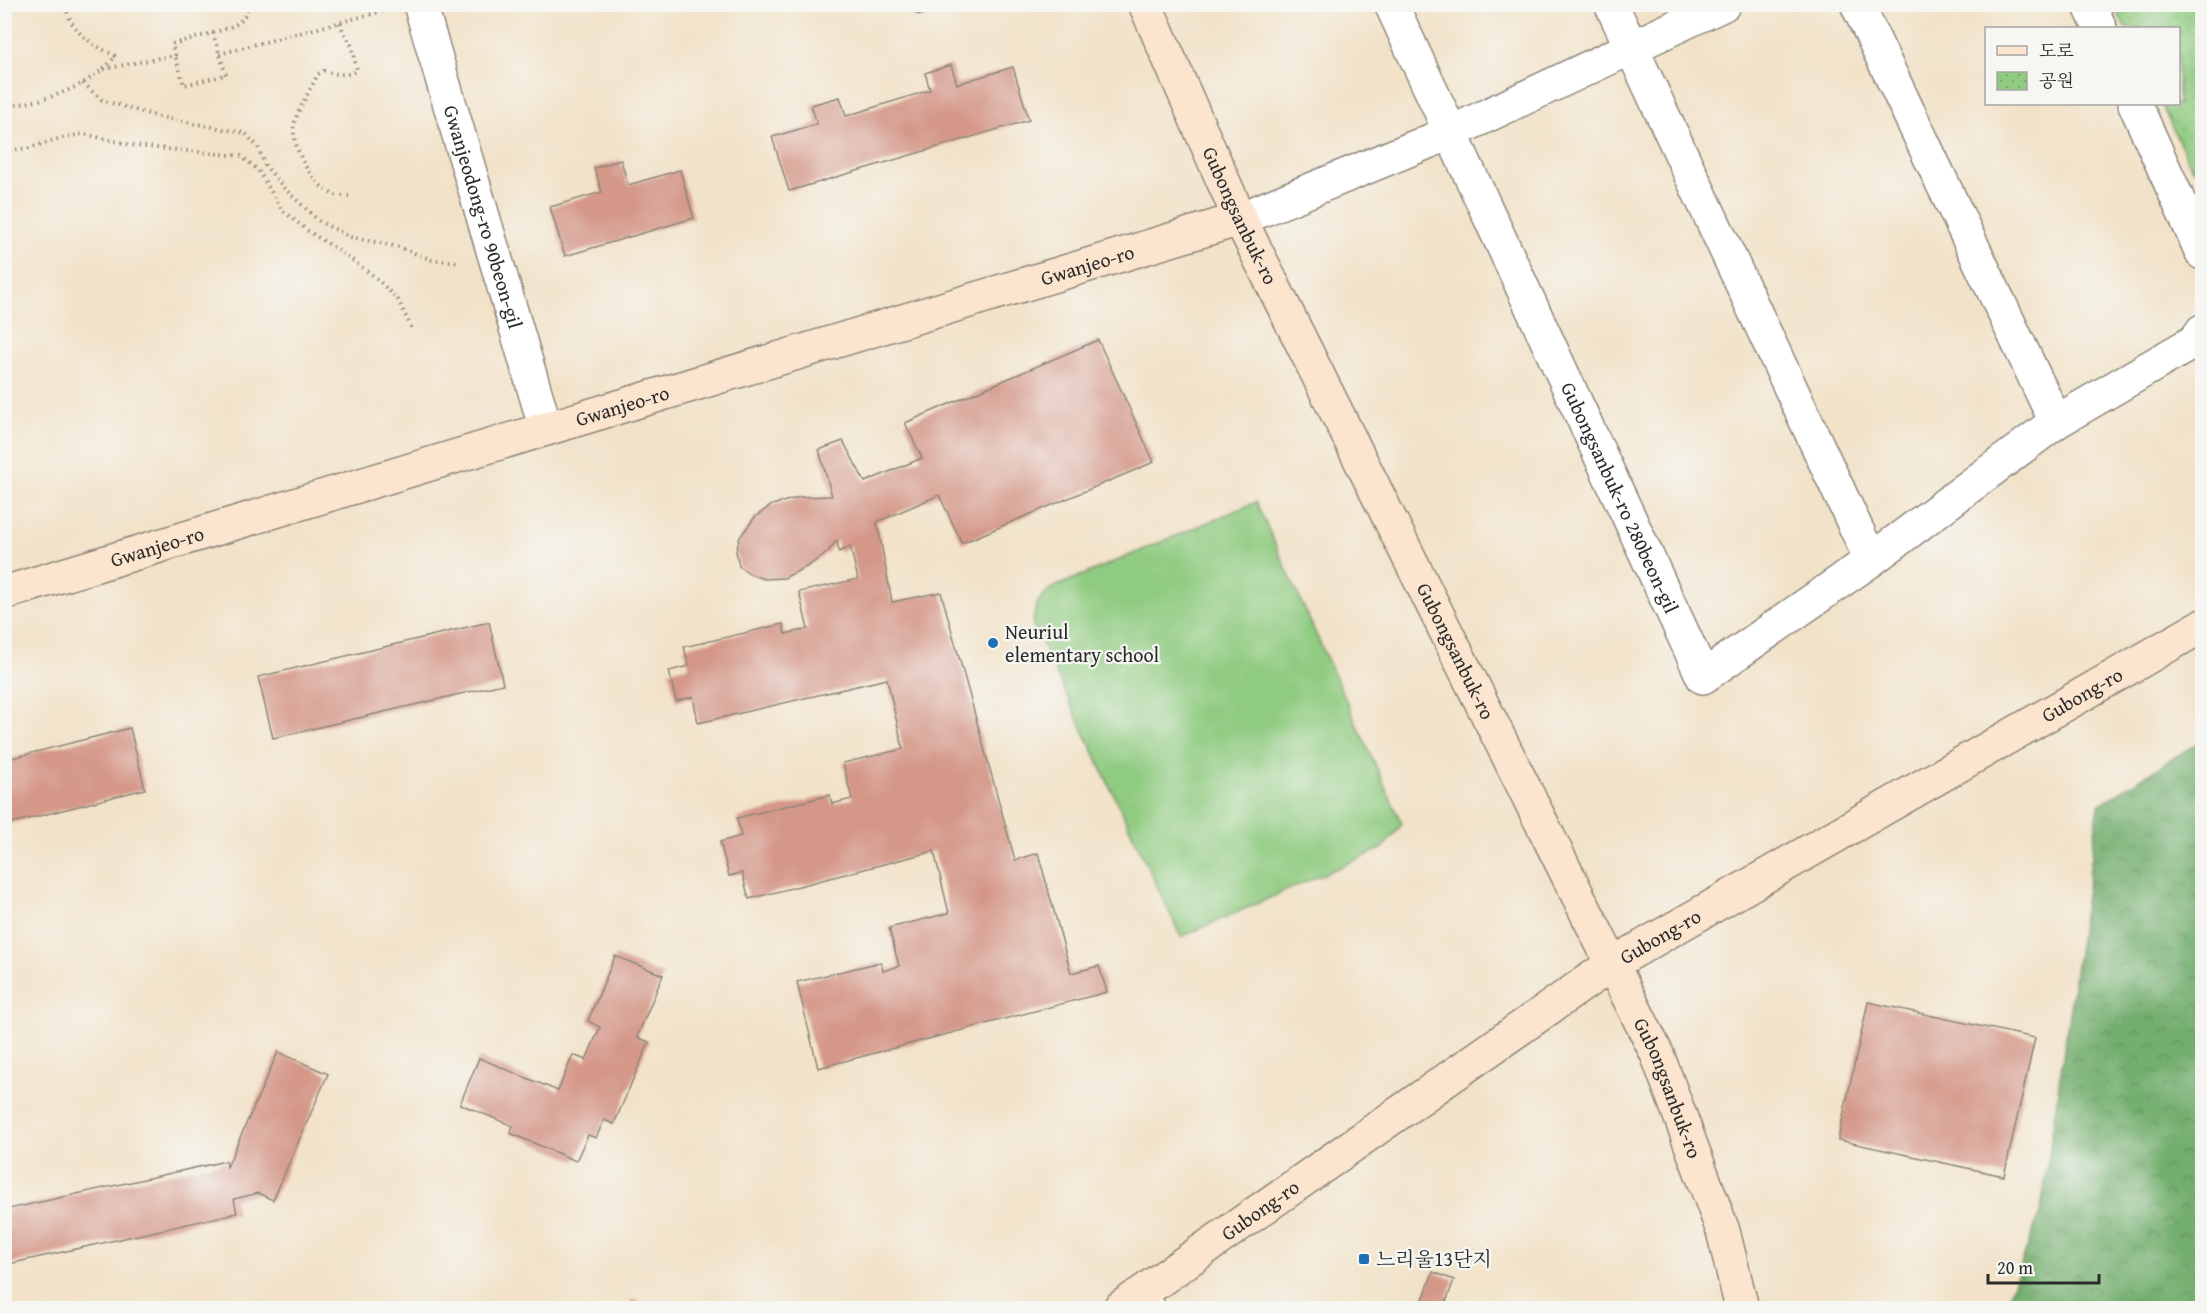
<svg xmlns="http://www.w3.org/2000/svg" width="2207" height="1313" font-family="'Gentium Book Plus','Noto Serif KR',serif">
	<style>
		.forest { fill: url(#forest-crowns); stroke: #4f6d4c; stroke-width: 1.5 }
		.park { fill: url(#park-dots); stroke: #5d7b56; stroke-width: 1.5 }
		.pitch { fill: #8fcb80; stroke: #5d7b56; stroke-width: 1.5 }
		.building { fill: #d49788 }
		.lines { fill: none; stroke-linecap: round; stroke-linejoin: round }
		.lane-casing { stroke: #8e867a; stroke-width: 21 }
		.street-casing { stroke: #8e867a; stroke-width: 36 }
		.secondary-casing { stroke: #8e867a; stroke-width: 36 }
		.path { stroke: #8e867a; stroke-width: 4; stroke-dasharray: 1.5 4.5; stroke-linecap: butt }
		.lane { stroke: #fff; stroke-width: 18 }
		.street { stroke: #fff; stroke-width: 33 }
		.secondary { stroke: #fbe5cf; stroke-width: 33 }
		.poi-dot { fill: #1f6fb2; stroke: #f6f6f2; stroke-width: 2 }
		.labels { text-anchor: middle; stroke-width: 4.5; stroke-linejoin: round; paint-order: stroke }
		.street-label { font-size: 20px; fill: #2b2b2b; stroke: #f6f6f2 }
		.poi-label { font-size: 20px; fill: #2b2b2b; stroke: #f6f6f2; text-anchor: start }
	</style>
	<defs>
		<pattern id="forest-crowns" width="20" height="18" patternUnits="userSpaceOnUse" patternTransform="scale(1.5)"><rect width="20" height="18" fill="#73af6e"/><path d="M2 6a3 3 0 1 1 6 0M12 15a3 3 0 1 1 6 0" fill="none" stroke="#5f8f5b"/></pattern>
		<pattern id="park-dots" width="8" height="8" patternUnits="userSpaceOnUse" patternTransform="scale(1.5)"><rect width="8" height="8" fill="#8fcb80"/><path d="M2 2h.1M6 6h.1" fill="none" stroke="#7cae6f" stroke-width="1.8" stroke-linecap="round"/></pattern>
	</defs>
	<rect width="100%" height="100%" fill="#f6f6f2"/>
	<filter id="ink" filterUnits="userSpaceOnUse"><feTurbulence type="fractalNoise" baseFrequency=".0167" numOctaves="2"/><feDisplacementMap in="SourceGraphic" scale="12" xChannelSelector="R" yChannelSelector="G"/><feConvolveMatrix kernelMatrix="1 2 1 2 8 2 1 2 1" color-interpolation-filters="sRGB"/></filter>
	<filter id="wash" filterUnits="userSpaceOnUse"><feTurbulence type="fractalNoise" baseFrequency=".008" numOctaves="4" result="noise"/><feDisplacementMap in="SourceGraphic" scale="24" xChannelSelector="R" yChannelSelector="G"/><feGaussianBlur stdDeviation="1.35" result="paint"/><feColorMatrix in="noise" values="0 0 0 0 0 0 0 0 0 0 0 0 0 0 0 0 0 1.4 0 .05"/><feComposite in="paint" operator="in"/></filter>
	<g filter="url(#wash)">
		<rect width="100%" height="100%" fill="#f2e2c8"/>
		<path class="forest" d="M2202 740V1308H2005L2041 1210 2099 805Z"/>
		<path class="park" d="M2114 5H2200V49L2193 171 2161 104H2178V28H2125Z"/>
		<path class="pitch" d="M1256 502 1402 824 1383 848 1181 937 1033 624C1035 606 1036 601 1050 589Z"/>
		<g id="blocks">
			<g class="building">
				<path d="M951 65 957 84 1013 67 1029 120 789 191 772 137 817 124 811 105 840 97 846 116 930 90 925 73Z"/>
				<path d="M621 160 628 185 680 170 694 218 565 256 550 207 602 192 594 168Z"/>
				<path d="M1098 340 1154 462 962 543 939 495 877 522 892 602 941 592 1015 860 1038 853 1071 973 1099 966 1107 992 818 1068 797 982 881 962 883 971 899 966 889 928 949 913 934 851 749 899 742 873 729 876 720 842 741 836 737 818 830 795 832 804 852 799 843 763 903 749 887 679 698 723 693 697 676 701 669 671 689 666 684 647 783 624 785 634 808 629 799 592 858 579 850 546 839 552 837 540 827 553 808 566 784 578 764 579 750 574 739 566 736 551 740 537 755 517 772 505 800 497 832 496 819 450 843 441 865 482 922 458 905 423Z"/>
				<path d="M489 622 503 684 273 738 258 677Z"/>
				<path d="M130 728 145 789 4 825V760Z"/>
				<path d="M615 956 663 975 637 1037 649 1042 614 1124 604 1120 596 1138 588 1135 576 1161 510 1133 513 1126 460 1104 479 1058 558 1091 573 1055 586 1060 600 1027 588 1021Z"/>
				<path d="M1868 1002 2035 1038 2004 1176 1838 1140Z"/>
				<path d="M278 1052 328 1074 273 1200 258 1193 234 1199 237 1213 4 1265V1210L226 1161 227 1167Z"/>
				<path d="M1433 1272 1454 1280 1444 1308H1420Z"/>
				<path d="M632 1299 655 1308H628Z"/>
			</g>
		</g>
	</g>
	<g filter="url(#ink)">
		<use href="#blocks" fill-opacity="0" stroke="#8e867a" stroke-width="1.5"/>
		<g class="lines">
			<defs>
				<g id="lane">
					<path d="M921 5 922 4"/>
					<path d="M1146 1290 1157 1308"/>
				</g>
				<g id="street">
					<path id="s1" d="M420 4 546 429"/>
					<path id="s2" d="M1391 4 1703 677 1871 560 2056 422 2195 341 2202 331"/>
					<path d="M1611 4 1871 560"/>
					<path d="M1857 4 2056 422"/>
					<path d="M2089 4 2100 28"/>
					<path d="M2135 104 2202 253"/>
					<path d="M1240 219 1452 132 1724 4"/>
				</g>
				<g id="secondary">
					<path id="s3" d="M1145 4 1240 219 1657 1054 1723 1231 1742 1308"/>
					<path id="s4" d="M4 593 1240 219"/>
					<path id="s5" d="M1120 1308 1612 964 2202 626"/>
				</g>
			</defs>
			<use href="#lane" class="lane-casing"/>
			<use href="#street" class="street-casing"/>
			<use href="#secondary" class="secondary-casing"/>
			<g class="path">
				<path d="M4 22V27"/>
				<path d="M339 23 351 45 357 70C347 77 335 74 324 71L318 74C312 86 296 114 294 125 291 148 313 187 335 195 339 196 345 196 349 196"/>
				<path d="M213 33C229 27 247 25 247 4"/>
				<path d="M219 54 387 10"/>
				<path d="M104 69 175 55 172 44 213 33 226 75 184 85 175 55"/>
				<path d="M83 83 102 100 159 117 245 133 258 147 265 165 284 188 320 222 351 237 399 247 432 260 460 262"/>
				<path d="M4 106C46 102 88 88 116 56 91 44 71 33 65 4"/>
				<path d="M4 151 29 148 65 137 84 134 136 146 241 156 258 170 282 210 308 231 338 250 374 276 398 300 413 331"/>
			</g>
			<use href="#lane" class="lane"/>
			<use href="#street" class="street"/>
			<use href="#secondary" class="secondary"/>
		</g>
	</g>
	<g class="poi-dot">
		<circle cx="993" cy="643" r="6"/>
		<rect x="1358" y="1253" width="12" height="12" rx="3"/>
	</g>
	<g class="labels">
		<g class="street-label">
			<text dy="7" stroke="none"><textPath href="#s3" startOffset="232">Gubongsanbuk-ro</textPath></text>
			<text dy="7" stroke="none"><textPath href="#s1" startOffset="222">Gwanjeodong-ro 90beon-gil</textPath></text>
			<text dy="7" stroke="none"><textPath href="#s4" startOffset="1132">Gwanjeo-ro</textPath></text>
			<text dy="7" stroke="none"><textPath href="#s4" startOffset="646">Gwanjeo-ro</textPath></text>
			<text dy="7" stroke="none"><textPath href="#s2" startOffset="544">Gubongsanbuk-ro 280beon-gil</textPath></text>
			<text dy="7" stroke="none"><textPath href="#s4" startOffset="160">Gwanjeo-ro</textPath></text>
			<text dy="7" stroke="none"><textPath href="#s3" startOffset="718">Gubongsanbuk-ro</textPath></text>
			<text dy="7" stroke="none"><textPath href="#s5" startOffset="1142">Gubong-ro</textPath></text>
			<text dy="7" stroke="none"><textPath href="#s5" startOffset="656">Gubong-ro</textPath></text>
			<text dy="7" stroke="none"><textPath href="#s3" startOffset="1204">Gubongsanbuk-ro</textPath></text>
			<text dy="7" stroke="none"><textPath href="#s5" startOffset="171">Gubong-ro</textPath></text>
		</g>
		<g class="poi-label">
			<text x="1005" y="639">Neuriul<tspan x="1005" dy="23">elementary school</tspan></text>
			<text x="1376" y="1266">느리울13단지</text>
		</g>
	</g>
	<rect width="2207" height="1313" fill="none" stroke="#f6f6f2" stroke-width="24"/>
	<rect x="1985" y="27" width="195" height="78" fill="#f6f6f2" stroke="#a5a5a2" stroke-width="1.5"/>
	<rect x="1997" y="46" width="30" height="9" fill="#fbe5cf" stroke="#a5a5a2" stroke-width="1.5"/>
	<text x="2039" y="57" font-size="18" fill="#2b2b2b">도로</text>
	<rect x="1997" y="72" width="30" height="18" fill="url(#park-dots)" stroke="#a5a5a2" stroke-width="1.5"/>
	<text x="2039" y="87" font-size="18" fill="#2b2b2b">공원</text>
	<path d="M1988 1274v9h111v-9" fill="none" stroke="#2b2b2b" stroke-width="3"/>
	<text x="1997" y="1274" font-size="18" fill="#2b2b2b" stroke="#f6f6f2" stroke-width="4.5" paint-order="stroke">20 m</text>
</svg>
